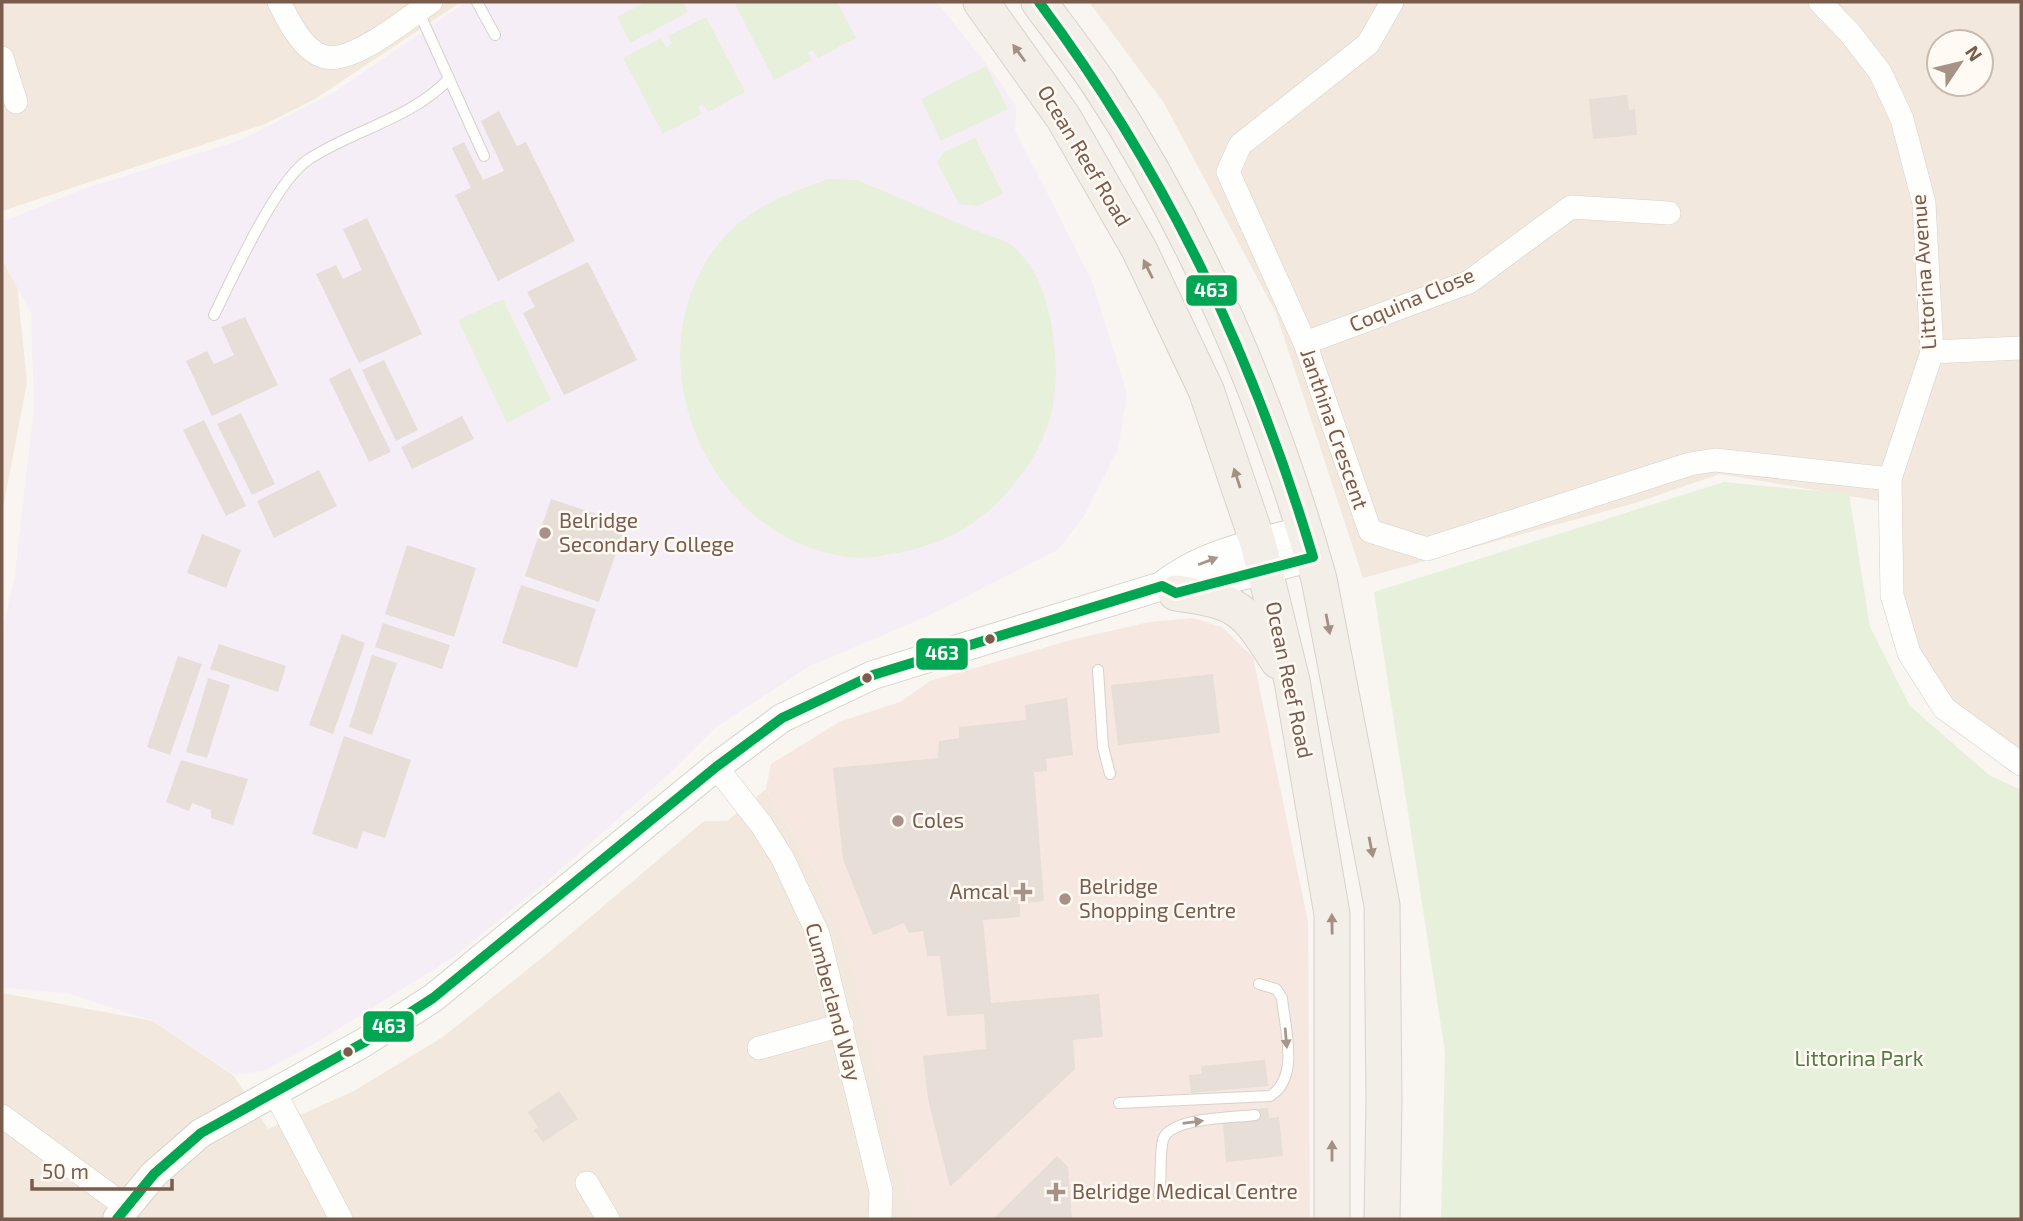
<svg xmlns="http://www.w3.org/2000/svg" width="2023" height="1221" font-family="'Exo 2',sans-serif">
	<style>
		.residential { fill: #f2e8de; fill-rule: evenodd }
		.commercial { fill: #f6e8e1 }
		.education { fill: #f6eef6 }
		.green { fill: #e7f0db }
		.building { fill: #e6ded7 }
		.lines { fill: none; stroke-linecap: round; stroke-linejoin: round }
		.service-casing { stroke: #d7d1cb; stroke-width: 12 }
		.minor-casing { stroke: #d7d1cb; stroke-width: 24 }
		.tertiary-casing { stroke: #d7d1cb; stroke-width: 30 }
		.primary-casing { stroke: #dad1cc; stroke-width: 37 }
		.service { stroke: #fefefd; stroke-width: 10 }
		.minor { stroke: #fefefd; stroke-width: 23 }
		.tertiary { stroke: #fefefd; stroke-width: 28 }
		.primary { stroke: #f3eee8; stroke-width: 35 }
		.bus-1-casing { stroke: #fffaf3; stroke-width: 16 }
		.bus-1 { stroke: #00a651; stroke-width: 10 }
		.oneway { fill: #a48f83 }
		.oneway2 { fill: #a8958b }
		.poi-dot { fill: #a69286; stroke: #fffaf3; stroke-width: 2.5 }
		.bus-dot { fill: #7a5c4d; stroke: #fffaf3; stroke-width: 2.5 }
		.labels { text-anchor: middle; stroke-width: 5; stroke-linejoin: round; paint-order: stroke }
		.street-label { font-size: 21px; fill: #7a5c4d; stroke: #fffaf3 }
		.poi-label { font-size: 21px; fill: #7a5c4d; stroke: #fffaf3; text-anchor: start }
		.park-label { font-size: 21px; fill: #537a41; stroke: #fffaf3 }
		.line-badge { stroke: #fffaf3; stroke-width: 2.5 }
		.badge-label { font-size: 19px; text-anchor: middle; font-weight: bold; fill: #fff }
	</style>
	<rect width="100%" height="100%" fill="#f9f5f0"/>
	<g class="residential">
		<path d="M2 2H461L315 99 265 124 2 211Z"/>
		<path d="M1089 2H2021V775L2010 772 1921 693 1886 591 1879 501 1720 474 1635 503 1363 578 1276 313 1164 103ZM1939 42H1981V84H1939Z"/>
		<path d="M2 256 16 275 27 382 2 513Z"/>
		<path d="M766 789 818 877 846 941 914 1219H2V993L153 1021 234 1076 268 1129 352 1092 443 1037 548 953 704 821H727Z"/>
	</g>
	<path class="commercial" d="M1193 618 1222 627 1253 657 1308 922 1310 1219H914L846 941 818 877 766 789 771 764 839 722 900 702 930 681 1071 640 1149 622Z"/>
	<path class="education" d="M466 2H937L999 80 1016 107 1015 130 1092 281 1127 394 1118 449 1084 516 1058 550 926 617 808 667 716 727 670 773 553 876 455 956 311 1046 264 1071 234 1075 153 1021 67 993 2 988V633L15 575 34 407 31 313 2 260V222L83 189 238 141 333 93Z"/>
	<g class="green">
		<path d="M647 2H683L688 12 630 43 617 17Z"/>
		<path d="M739 2H837L856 38 818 58 813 50 808 53 812 60 774 80 735 4Z"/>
		<path d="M706 17 745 92 708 112 703 104 698 107 701 114 663 134 623 58 661 38 666 47 672 44 668 36Z"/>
		<path d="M986 66 1008 109 941 141 921 99Z"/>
		<path d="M975 138 1003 194 977 206 959 204 937 162 944 152Z"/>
		<path d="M829 179 857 180C896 196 935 213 974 230 987 235 1007 240 1016 249 1041 273 1051 311 1054 344 1062 409 1044 454 999 501 972 529 936 546 897 553 887 554 874 558 863 558 713 553 624 359 720 242 748 208 788 193 829 179Z"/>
		<path d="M503 299 551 400 507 423 458 320Z"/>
		<path d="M1724 482 1849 494 1870 627 1910 706 1989 775 2021 790V1219H1441L1445 1052 1374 592Z"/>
	</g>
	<g class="building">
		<path d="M1627 95 1629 110 1635 109 1637 135 1593 139 1589 99Z"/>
		<path d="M499 111 517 146 526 142 575 241 498 281 455 195 471 188 452 148 464 142 483 180 504 171 481 121Z"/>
		<path d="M367 218 422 334 359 363 316 274 336 265 343 279 362 270 343 229Z"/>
		<path d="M588 262 637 360 564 395 523 313 535 307 527 292Z"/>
		<path d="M245 317 278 385 212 416 186 361 207 351 214 364 234 355 221 327Z"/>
		<path d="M384 360 418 430 396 441 362 370Z"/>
		<path d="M350 368 391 452 369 462 329 379Z"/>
		<path d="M241 413 275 484 252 495 217 424Z"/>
		<path d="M462 416 474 439 412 469 401 447Z"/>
		<path d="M204 420 246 506 226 516 183 430Z"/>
		<path d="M319 470 337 506 274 538 257 501Z"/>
		<path d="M551 499 626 524 599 602 525 576Z"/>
		<path d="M202 534 241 550 226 588 187 573Z"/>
		<path d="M407 545 476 568 454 637 385 614Z"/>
		<path d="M521 585 596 609 577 668 502 643Z"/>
		<path d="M383 623 450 645 442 669 375 647Z"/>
		<path d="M342 634 365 643 333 734 309 725Z"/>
		<path d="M219 644 286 666 278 692 210 669Z"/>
		<path d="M372 655 397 663 372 735 349 727Z"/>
		<path d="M178 656 202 664 170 755 147 747Z"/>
		<path d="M1213 674 1220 733 1118 745 1111 685Z"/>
		<path d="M208 678 230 685 207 758 186 752Z"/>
		<path d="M1067 698 1073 755 1046 759 1047 771 1034 772 1044 901 1020 904V917L983 920 991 1003 1099 994 1103 1037 1073 1040 1075 1069 950 1187 928 1099 923 1056 986 1049 984 1014 947 1016 940 956H927L923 931 909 933 904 923 873 935 843 859 833 768 938 758 939 741 959 738V727L1026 720 1025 705Z"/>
		<path d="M344 736 411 760 385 838 363 831 357 849 312 834Z"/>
		<path d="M181 760 248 779 233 825 211 818V810L192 803 189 811 166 802Z"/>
		<path d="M1265 1060 1268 1086 1191 1093 1189 1075 1202 1074 1201 1066Z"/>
		<path d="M559 1091 578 1119 543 1142 534 1130 538 1127 528 1112Z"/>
		<path d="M1268 1108 1269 1118 1279 1117 1283 1156 1226 1162 1223 1123 1256 1120 1254 1109Z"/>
		<path d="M1057 1156 1068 1167 1072 1219H993Z"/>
	</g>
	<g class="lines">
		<defs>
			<g id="service">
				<path d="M477 2 495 35"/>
				<path d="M418 10 484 156"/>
				<path d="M214 315C233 277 276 180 309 159 354 130 412 118 449 79"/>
				<path d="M1098 670 1103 747 1110 774"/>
				<path d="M1119 1103 1270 1096C1300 1078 1285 1029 1282 998L1276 989 1259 984"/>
				<path d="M1159 1195C1162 1178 1159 1155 1163 1140 1169 1117 1235 1118 1255 1115"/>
			</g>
			<g id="minor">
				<path d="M279 2C288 20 302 49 322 56 350 67 407 18 431 2"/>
				<path d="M1392 2 1368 44 1240 145 1228 172 1305 343 1370 531 1427 549 1690 464 1715 460 1890 479"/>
				<path d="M1820 2 1849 32 1880 72 1902 119 1924 203 1932 352 1890 479 1892 595 1909 653 1944 708 2021 764"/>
				<path d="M2 58 16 102"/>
				<path d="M1305 343 1469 282 1571 207 1669 213"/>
				<path d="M1932 352 2021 348"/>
				<path d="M716 767 761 824 783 859 818 934 881 1191 880 1219"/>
				<path d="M759 1048 842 1025"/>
				<path d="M274 1091 341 1219"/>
				<path d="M2 1116 125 1206"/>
				<path d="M587 1183 608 1219"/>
			</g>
			<g id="tertiary">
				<path d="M1180 592 1313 557"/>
				<path d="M117 1219 154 1174 201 1133 363 1043 433 998 716 767 782 718 873 675 1162 586C1201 554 1257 543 1305 530"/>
			</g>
			<g id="primary">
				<path d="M981 2 1063 117 1139 249 1206 390 1258 543 1292 681 1332 914V1219"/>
				<path d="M1039 2C1059 29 1080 56 1099 84 1198 235 1270 406 1319 579L1382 905 1384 1101 1382 1219"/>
				<path d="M1176 593C1240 602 1244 608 1278 661"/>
			</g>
		</defs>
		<use href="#service" class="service-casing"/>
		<use href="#minor" class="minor-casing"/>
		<use href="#tertiary" class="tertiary-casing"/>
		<use href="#primary" class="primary-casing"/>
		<use href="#service" class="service"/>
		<use href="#minor" class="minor"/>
		<use href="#tertiary" class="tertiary"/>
		<use href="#primary" class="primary"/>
		<defs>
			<path id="bus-1" d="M117 1219 154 1174 201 1133 363 1043 433 998 716 767 782 718 873 675 1162 586 1176 593 1313 557C1252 353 1166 173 1039 2"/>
		</defs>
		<use href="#bus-1" class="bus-1-casing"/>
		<use href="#bus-1" class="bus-1"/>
	</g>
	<defs><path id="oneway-solid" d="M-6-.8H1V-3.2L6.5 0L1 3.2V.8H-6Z" transform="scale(1.75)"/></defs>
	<g class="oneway">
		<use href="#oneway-solid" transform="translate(1019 53) rotate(-126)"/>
		<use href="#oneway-solid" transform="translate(1148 269) rotate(-116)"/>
		<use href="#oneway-solid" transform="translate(1237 478) rotate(-108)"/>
		<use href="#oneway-solid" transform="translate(1328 624) rotate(79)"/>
		<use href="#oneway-solid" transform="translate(1371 847) rotate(79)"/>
		<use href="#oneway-solid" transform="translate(1332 924) rotate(-91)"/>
		<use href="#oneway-solid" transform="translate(1332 1151) rotate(-90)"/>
	</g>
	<g class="oneway2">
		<use href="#oneway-solid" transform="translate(1208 561) rotate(-21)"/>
		<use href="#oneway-solid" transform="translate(1286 1038) rotate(85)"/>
		<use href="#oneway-solid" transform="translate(1193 1122) rotate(-7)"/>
	</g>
	<g class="poi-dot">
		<circle cx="545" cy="533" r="7"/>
		<circle cx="898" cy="821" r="7"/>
		<path d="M1019.5 881.5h7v7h7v7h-7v7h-7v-7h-7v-7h7z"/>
		<circle cx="1065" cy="899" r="7"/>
		<path d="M1052.5 1181.5h7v7h7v7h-7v7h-7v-7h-7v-7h7z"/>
	</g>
	<g class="bus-dot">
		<circle cx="990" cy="639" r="6"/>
		<circle cx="867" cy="678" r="6"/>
		<circle cx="348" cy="1052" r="6"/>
	</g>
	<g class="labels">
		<g class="street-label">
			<text transform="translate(1084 156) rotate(59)" y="7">Ocean Reef Road</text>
			<text transform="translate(1924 272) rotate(-94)" y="7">Littorina Avenue</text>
			<text transform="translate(1412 300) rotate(-23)" y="7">Coquina Close</text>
			<text transform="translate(1334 429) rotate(71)" y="7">Janthina Crescent</text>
			<text transform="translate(1289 680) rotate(78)" y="7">Ocean Reef Road</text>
			<text transform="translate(833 1002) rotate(75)" y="7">Cumberland Way</text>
		</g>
		<g class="poi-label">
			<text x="559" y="528">Belridge<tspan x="559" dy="24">Secondary College</tspan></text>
			<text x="912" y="828">Coles</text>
			<text x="1079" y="894">Belridge<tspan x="1079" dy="24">Shopping Centre</tspan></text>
			<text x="1009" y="899" text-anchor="end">Amcal</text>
			<text x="1072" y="1199">Belridge Medical Centre</text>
		</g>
		<g class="park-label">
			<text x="1859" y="1066">Littorina Park</text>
		</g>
	</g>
	<g class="line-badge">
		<rect x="1185" y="274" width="53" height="33" rx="7" fill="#00a651"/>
		<rect x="915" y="637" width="54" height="34" rx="7" fill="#00a651"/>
		<rect x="362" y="1010" width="53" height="33" rx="7" fill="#00a651"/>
	</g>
	<g class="badge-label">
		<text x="1211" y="297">463</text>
		<text x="942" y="660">463</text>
		<text x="389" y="1033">463</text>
	</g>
	<rect width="2023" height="1221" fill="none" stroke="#7a5c4d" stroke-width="7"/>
	<g transform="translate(1960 63) rotate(55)"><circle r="33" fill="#fffaf3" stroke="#cabbb1" stroke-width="2"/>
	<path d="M0-5L12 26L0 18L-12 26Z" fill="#a69286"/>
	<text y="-10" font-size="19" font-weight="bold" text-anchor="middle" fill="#7a5c4d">N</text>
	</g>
	<path d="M32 1179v10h140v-10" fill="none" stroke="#7a5c4d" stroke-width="3.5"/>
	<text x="42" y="1179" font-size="21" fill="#7a5c4d" stroke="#fffaf3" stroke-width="5" paint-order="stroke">50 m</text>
</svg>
